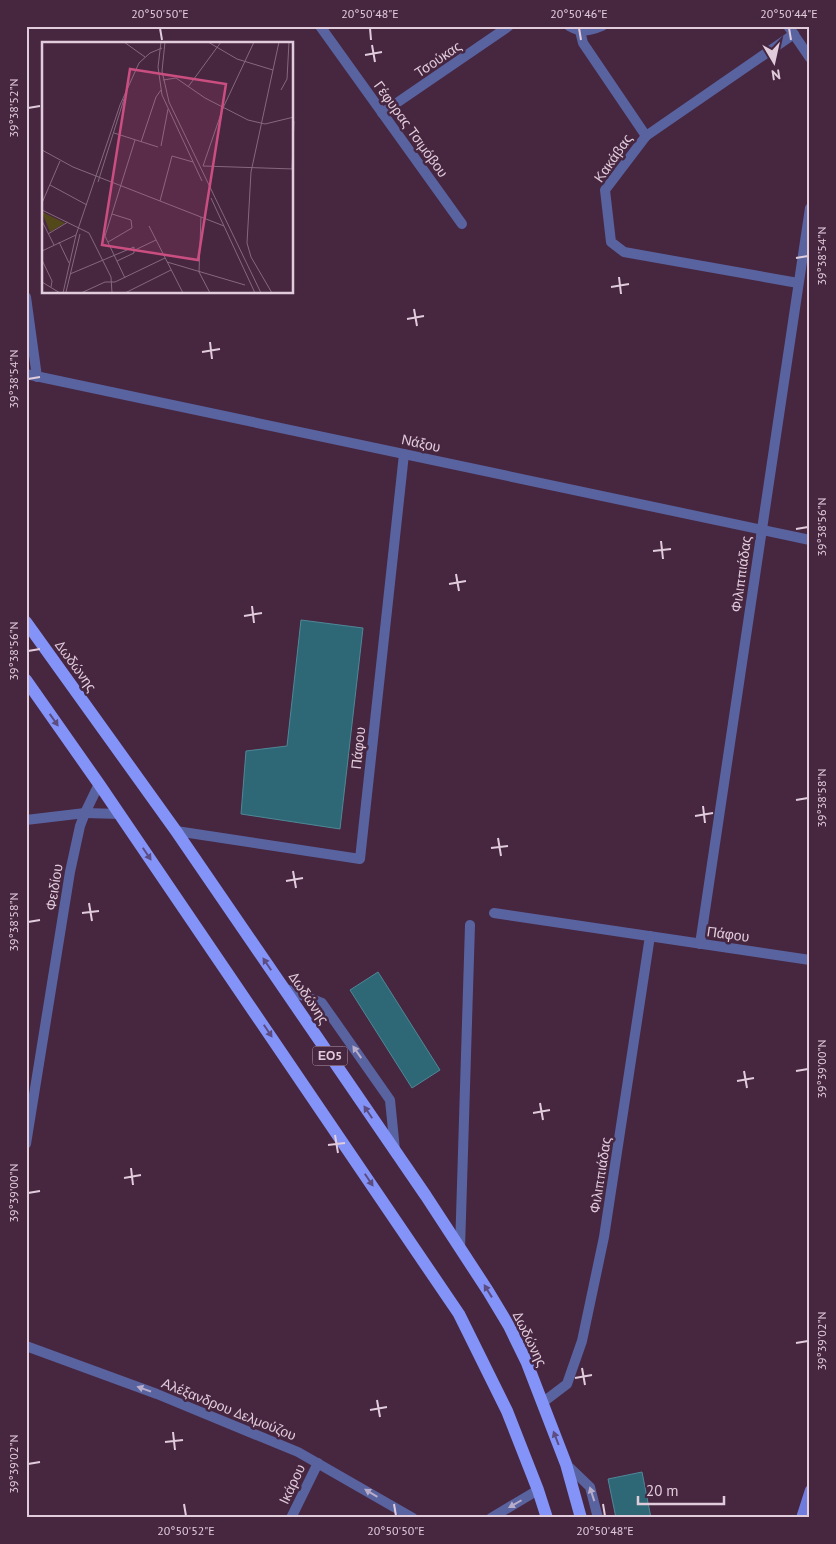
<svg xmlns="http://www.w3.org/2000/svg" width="836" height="1544" font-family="'PT Sans',sans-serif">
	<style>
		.building { fill: #2e6876; stroke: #4f8897 }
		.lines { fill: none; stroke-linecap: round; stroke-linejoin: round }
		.lane { stroke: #5963a0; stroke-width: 10 }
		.street { stroke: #5963a0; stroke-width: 10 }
		.secondary { stroke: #6f7cdd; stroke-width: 10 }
		.primary { stroke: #8493f7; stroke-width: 12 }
		.oneway { fill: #5c4c80 }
		.oneway2 { fill: #b8acc9 }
		.ticks { fill: none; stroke: #e1ccdb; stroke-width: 2 }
		.labels { text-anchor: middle; stroke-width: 5; stroke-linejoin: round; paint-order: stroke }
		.shield { fill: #472640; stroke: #b39aac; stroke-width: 1 }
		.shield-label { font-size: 12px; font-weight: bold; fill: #e1ccdb }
		.street-label { font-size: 14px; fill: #e1ccdb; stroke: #472640 }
		.inset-road { fill: none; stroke: #85687e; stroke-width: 1 }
		.view { fill: #cb4e81; fill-opacity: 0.15; stroke: #cb4e81; stroke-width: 2.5 }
		.inset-edge { fill: none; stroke: #e1ccdb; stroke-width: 2.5 }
		.neatline { fill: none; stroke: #e1ccdb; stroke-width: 2 }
		.ticks-label { font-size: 12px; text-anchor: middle; fill: #e1ccdb }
	</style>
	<rect width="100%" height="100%" fill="#472640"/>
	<g class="building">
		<path d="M301 620 363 628 340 829 241 814 246 751 287 746Z"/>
		<path d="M378 972 440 1070 412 1088 350 990Z"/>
		<path d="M642 1472 651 1518H616L608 1479Z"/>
	</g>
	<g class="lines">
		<g class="lane">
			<path d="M283 988 322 1003 390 1100 395 1150"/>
			<path d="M567 1465 590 1487 598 1518"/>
		</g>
		<g class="street">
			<path d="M320 26 462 224"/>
			<path d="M569 26C581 33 590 31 602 26"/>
			<path d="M788 26 810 58"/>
			<path d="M580 31 583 43 646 136"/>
			<path d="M794 34 646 136 605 190 611 242 624 252 798 283"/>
			<path d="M382 113 509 26"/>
			<path d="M26 297 37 377"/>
			<path d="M26 374 810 540"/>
			<path d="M99 784 85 813 120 814"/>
			<path d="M26 820 85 813 80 826 70 872 26 1144"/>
			<path d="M176 831 360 859 404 454"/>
			<path d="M494 913 810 960"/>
			<path d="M700 944 810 208"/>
			<path d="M460 1249 470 925"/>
			<path d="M26 1346 157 1394 298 1452 413 1518"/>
			<path d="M542 1403 567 1384 582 1341 604 1237 650 936"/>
			<path d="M291 1518 318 1463"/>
			<path d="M491 1518 538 1490"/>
		</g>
		<path class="secondary" d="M801 1518 810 1490"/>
		<g class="primary">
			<path d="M26 622 176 831 426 1196 488 1291 509 1326 527 1363 566 1464 581 1518"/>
			<path d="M26 680 99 784 459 1314 507 1411 538 1490 547 1518"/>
		</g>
	</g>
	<defs><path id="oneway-solid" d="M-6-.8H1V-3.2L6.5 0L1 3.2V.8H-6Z" transform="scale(1.25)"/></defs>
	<g class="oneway">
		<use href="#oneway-solid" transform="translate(54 720) rotate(55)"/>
		<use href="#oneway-solid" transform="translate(147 854) rotate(56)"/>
		<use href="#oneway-solid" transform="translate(267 964) rotate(-124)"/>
		<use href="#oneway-solid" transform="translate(268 1031) rotate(56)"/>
		<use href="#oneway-solid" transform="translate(368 1112) rotate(-124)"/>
		<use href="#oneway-solid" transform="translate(369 1180) rotate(56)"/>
		<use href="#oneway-solid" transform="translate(488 1291) rotate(-122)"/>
		<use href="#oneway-solid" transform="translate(556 1438) rotate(-111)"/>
	</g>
	<g class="oneway2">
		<use href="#oneway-solid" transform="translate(357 1052) rotate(-125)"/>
		<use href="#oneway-solid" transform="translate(144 1389) rotate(-160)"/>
		<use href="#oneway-solid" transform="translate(371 1493) rotate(-149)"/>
		<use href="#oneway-solid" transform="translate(592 1494) rotate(-108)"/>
		<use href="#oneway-solid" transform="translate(515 1504) rotate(150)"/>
	</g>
	<path class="ticks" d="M160 28 162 40M370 28 371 40M579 28 581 40M789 28 791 40M372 45 375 62M365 55 382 52M28 108 40 106M796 258 808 256M619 277 621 294M611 287 629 284M414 309 417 326M407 319 424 316M210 342 212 359M202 352 220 349M28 379 40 377M796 529 808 527M661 541 663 559M653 551 671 549M456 574 459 591M449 584 466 581M252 606 254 623M244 616 262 613M28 651 40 649M796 800 808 798M703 806 705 823M695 816 713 813M498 838 501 856M491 848 508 846M293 871 296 888M286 881 303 878M89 903 92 921M82 913 99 911M28 922 40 920M744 1071 747 1088M796 1071 808 1069M737 1081 754 1078M540 1103 543 1120M533 1113 550 1110M335 1135 338 1153M328 1145 345 1143M131 1168 133 1185M124 1178 141 1175M28 1193 40 1191M796 1343 808 1341M582 1368 585 1385M575 1378 592 1375M377 1400 380 1417M370 1410 387 1407M173 1432 175 1450M165 1442 183 1440M28 1464 40 1462M184 1504 186 1516M394 1504 396 1516M603 1504 605 1516"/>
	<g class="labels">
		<rect class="shield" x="312.5" y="1046.5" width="35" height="19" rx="4"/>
		<g class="shield-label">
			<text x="330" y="1060">ΕΟ5</text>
		</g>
		<g class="street-label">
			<text transform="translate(438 59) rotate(-34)" y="5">Τσούκας</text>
			<text transform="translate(411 129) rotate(54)" y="5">Γέφυρας Τσιμόβου</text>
			<text transform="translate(613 158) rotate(-55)" y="5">Κακάβας</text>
			<text transform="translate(421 443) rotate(12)" y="5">Νάξου</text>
			<text transform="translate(741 574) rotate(-82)" y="5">Φιλιππιάδας</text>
			<text transform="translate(76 666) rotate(54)" y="5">Δωδώνης</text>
			<text transform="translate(358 748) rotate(-84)" y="5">Πάφου</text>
			<text transform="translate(54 887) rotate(-81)" y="5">Φειδίου</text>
			<text transform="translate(728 934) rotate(8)" y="5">Πάφου</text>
			<text transform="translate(309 998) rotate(56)" y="5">Δωδώνης</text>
			<text transform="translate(600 1175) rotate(-81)" y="5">Φιλιππιάδας</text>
			<text transform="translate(530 1339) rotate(64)" y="5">Δωδώνης</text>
			<text transform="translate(229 1409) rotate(22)" y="5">Αλέξανδρου Δελμούζου</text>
			<text transform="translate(292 1484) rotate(-65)" y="5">Ικάρου</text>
		</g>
	</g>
	<g transform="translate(42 42)">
		<rect width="251" height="251" fill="#472640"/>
		<path d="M0 170 23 181 8 190Z" fill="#534819"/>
		<path class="inset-road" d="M82 0 103 15M119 0 116 25 120 53 160 139M123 0 120 29 127 60 219 251M166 0 195 17 231 28M212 0 181 66 161 124 252 127M121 38 134 36 163 56 206 78 223 82 252 75M146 45 179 0M239 48 245 37 247 0M72 91 116 105M99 100 114 55 119 48M119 104 126 67M0 108 31 125 182 184M250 127 252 79M56 140 82 57M8 143 45 163M169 156 213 251M118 159 130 114 151 120M0 161 18 119M0 168 47 191 69 235 70 251M159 175 157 230 168 251M0 179 12 203M107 184 141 251M6 192 26 180M17 200 27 221M66 200 90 186 89 178 70 172M93 208 114 198M0 209 34 193M0 218 10 239 9 245M125 220 203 243M28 232 92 205V211L75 219M83 236 63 194 93 98M0 240 18 251M24 250 38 192M21 251 34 193 78 63 97 21 108 11 120 6M39 251 63 240H73L123 216M83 251 129 228M230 251 209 215 205 201 209 130 237 0"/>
		<path class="view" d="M88 27 184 42 156 218 60 203Z"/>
		<rect width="251" height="251" class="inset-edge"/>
	</g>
	<rect width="836" height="1544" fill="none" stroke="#472640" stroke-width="55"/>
	<g transform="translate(774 62) rotate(171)" stroke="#472640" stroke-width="4" paint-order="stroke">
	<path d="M0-4L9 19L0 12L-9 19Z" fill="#e1ccdb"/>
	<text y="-8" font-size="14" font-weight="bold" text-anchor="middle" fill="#e1ccdb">N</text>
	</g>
	<path d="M638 1496v8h86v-8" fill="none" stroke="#e1ccdb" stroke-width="2.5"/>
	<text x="646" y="1496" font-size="15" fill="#e1ccdb" stroke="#472640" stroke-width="4" paint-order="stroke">20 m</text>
	<rect x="28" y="28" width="780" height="1488" class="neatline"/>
	<g class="ticks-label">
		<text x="160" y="18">20°50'50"E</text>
		<text x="370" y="18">20°50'48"E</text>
		<text x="579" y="18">20°50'46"E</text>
		<text x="789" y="18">20°50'44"E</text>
		<text transform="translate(14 108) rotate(-90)" y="4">39°38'52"N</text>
		<text transform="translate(822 256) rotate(-90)" y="4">39°38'54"N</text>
		<text transform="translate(14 379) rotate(-90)" y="4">39°38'54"N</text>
		<text transform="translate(822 527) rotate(-90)" y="4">39°38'56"N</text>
		<text transform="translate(14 651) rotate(-90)" y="4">39°38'56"N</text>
		<text transform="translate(822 798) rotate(-90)" y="4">39°38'58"N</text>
		<text transform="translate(14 922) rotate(-90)" y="4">39°38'58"N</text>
		<text transform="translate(822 1069) rotate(-90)" y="4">39°39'00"N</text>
		<text transform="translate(14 1193) rotate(-90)" y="4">39°39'00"N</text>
		<text transform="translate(822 1341) rotate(-90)" y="4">39°39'02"N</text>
		<text transform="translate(14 1464) rotate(-90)" y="4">39°39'02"N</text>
		<text x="186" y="1535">20°50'52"E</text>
		<text x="396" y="1535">20°50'50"E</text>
		<text x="605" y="1535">20°50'48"E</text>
	</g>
</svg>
